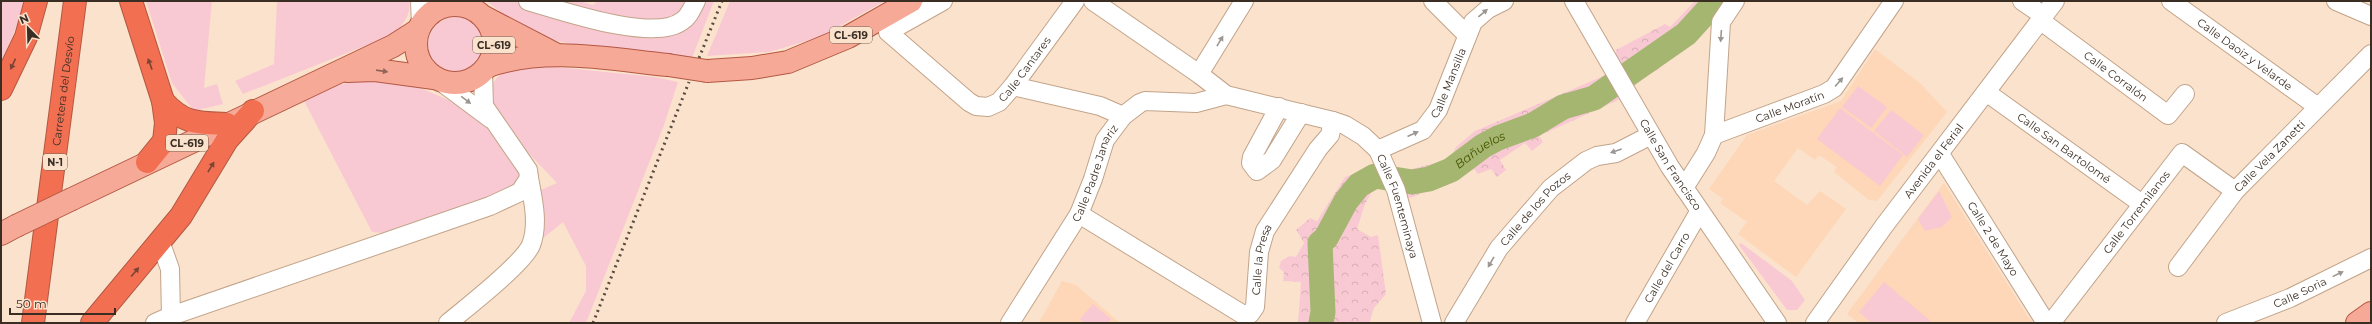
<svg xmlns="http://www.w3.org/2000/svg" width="2372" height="324" font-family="Montserrat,sans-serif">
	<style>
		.built { fill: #fdd7b7 }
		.green { fill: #f9c9d3 }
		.forest { fill: url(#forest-crowns) }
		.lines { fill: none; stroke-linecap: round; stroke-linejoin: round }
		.river { stroke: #a4b670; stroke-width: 25 }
		.minor-casing { stroke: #c1a48a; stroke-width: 20 }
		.major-casing { stroke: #b25842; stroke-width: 24 }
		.highway-casing { stroke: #b25842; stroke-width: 24 }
		.minor { stroke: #fff; stroke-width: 18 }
		.major { stroke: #f7a997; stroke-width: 22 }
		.highway { stroke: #f26f52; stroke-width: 22 }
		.rail { stroke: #594b3f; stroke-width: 3; stroke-dasharray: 2 4; stroke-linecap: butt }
		.major-bridge-casing { stroke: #b25842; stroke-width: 24; stroke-linecap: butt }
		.major-bridge { stroke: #f7a997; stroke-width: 22 }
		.oneway { fill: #9c9692 }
		.oneway2 { fill: #7a4534 }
		.oneway3 { fill: #8f6558 }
		.labels { text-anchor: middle; stroke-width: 3; stroke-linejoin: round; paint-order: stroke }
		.shield { fill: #fbe2cc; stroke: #746456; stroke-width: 1 }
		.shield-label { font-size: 10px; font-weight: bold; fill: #3a2e24 }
		.street-label { font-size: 11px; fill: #3a2e24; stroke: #fbe2cc }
		.water-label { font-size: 12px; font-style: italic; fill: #465401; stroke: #fbe2cc }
	</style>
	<defs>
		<pattern id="forest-crowns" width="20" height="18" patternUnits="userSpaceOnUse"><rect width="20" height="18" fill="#f9c9d3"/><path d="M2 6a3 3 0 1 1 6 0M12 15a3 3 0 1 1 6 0" fill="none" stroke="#d6adb5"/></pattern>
	</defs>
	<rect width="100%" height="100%" fill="#fbe2cc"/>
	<g class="built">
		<path d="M1875 49 1921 84 1947 112 1877 201 1869 200 1834 172 1837 167 1819 155 1815 160 1798 148 1774 181 1807 205 1820 191 1846 209 1796 277 1738 234 1747 222 1720 203 1723 199 1709 189 1747 135 1841 101Z"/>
		<path d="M1944 183 2028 317 2033 323H1859L1847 314Z"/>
		<path d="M1062 281 1076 285 1120 323H1039Z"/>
	</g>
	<g class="green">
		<path d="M1 1H27L1 63Z"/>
		<path d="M146 1H212L204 88 217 84 223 104 194 111 172 83Z"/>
		<path d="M277 1H409C412 14 403 24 395 34L243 94 235 81 274 64Z"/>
		<path d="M486 1H579L593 5 598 1H714L692 58C640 52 581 53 532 32 516 26 500 11 486 1Z"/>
		<path d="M730 1H885L820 37 769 52 707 56Z"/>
		<circle cx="456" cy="45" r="28"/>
		<path d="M537 65 655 77 678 82 664 125 586 323H569L586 291V266L563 222 537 243 536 192 557 183 520 144 488 97C494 70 512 67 537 65Z"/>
		<path d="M370 79 418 87 453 102 485 122 521 174 520 184 486 198 383 233 372 232 302 97 330 86Z"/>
		<path d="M1858 86 1887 107 1871 128 1842 107Z"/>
		<path d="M1840 108 1903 155 1880 186 1817 139Z"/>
		<path d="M1891 110 1924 135 1907 157 1874 131Z"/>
		<path d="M1939 191 1952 217 1942 227 1925 231 1918 219Z"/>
		<path d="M1741 243 1792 281 1805 300 1797 310H1787L1739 245Z"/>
		<path d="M1884 282 1933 323H1872L1859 312Z"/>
		<path d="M1093 304 1111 319 1108 323H1085L1080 319Z"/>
	</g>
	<g class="forest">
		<path d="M1695 1H1732L1706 28 1674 49 1658 70 1639 78 1629 95 1539 136 1543 142 1532 151 1525 143 1500 160 1506 170 1497 177 1491 169 1478 174 1474 169 1413 197 1398 200 1391 179 1399 172 1449 160 1456 147 1475 131 1615 71 1616 50 1665 24 1670 27Z"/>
		<path d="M1370 168 1376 184 1365 204 1357 229 1371 237 1378 235 1386 294 1374 308 1370 321 1371 323H1298L1301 282 1283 281 1284 272 1279 268 1281 261 1290 256 1296 257 1304 243 1296 230 1310 218 1317 221 1345 177Z"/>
	</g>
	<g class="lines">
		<path class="river" id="s1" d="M1321 323 1323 312 1320 243 1326 238 1346 201 1359 185 1375 176 1412 182 1429 179 1451 170 1483 146 1498 138 1533 125 1563 107 1594 98 1686 34 1716 1"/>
		<defs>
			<g id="minor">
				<path d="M420 1 421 26"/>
				<path d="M446 1 453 5"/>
				<path d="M528 1C560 10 654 43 682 21 689 17 692 8 696 1"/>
				<path id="s2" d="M943 1 888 32 969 102 976 106 988 107 999 102 1013 86 1075 1"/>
				<path id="s3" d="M1093 1 1199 74 1226 95 1333 121 1345 125 1363 136 1378 150 1396 190 1432 323"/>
				<path d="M1433 1 1467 35"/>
				<path id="s4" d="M1574 1 1670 167 1777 323"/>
				<path d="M2022 1 2044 16"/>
				<path id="s5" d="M2171 1 2318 107"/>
				<path d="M2336 1 2371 16"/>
				<path id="s6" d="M2041 21 2168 115 2185 94"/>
				<path d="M1199 74 1244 1"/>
				<path d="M440 81 491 119"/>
				<path d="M1013 86 1100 106 1123 116"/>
				<path id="s7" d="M1986 92 2142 204"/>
				<path d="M1279 107 1252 157 1251 163 1257 171 1272 160 1301 113"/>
				<path id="s8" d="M1714 135 1824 94 1834 88 1894 1"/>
				<path id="s9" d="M1378 150 1423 130 1438 110 1473 22 1488 9 1504 1"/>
				<path id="s10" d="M1940 154 2046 323"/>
				<path d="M1684 188 1706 153 1714 135 1721 22 1735 1"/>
				<path id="s11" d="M1079 214 1242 314H1250L1255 307 1259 252 1265 231 1318 149 1330 135 1333 121"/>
				<path d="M160 241 170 269 171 316 490 206 520 192 529 178 528 170 484 106 483 72"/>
				<path id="s12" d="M2178 267 2235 191 2371 54"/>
				<path d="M155 323 171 316"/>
				<path d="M448 323C466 308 523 264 531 245 539 225 533 199 529 178"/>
				<path id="s13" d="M1010 323 1079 214 1093 179 1105 140 1123 116 1140 103 1145 101 1196 103 1226 95"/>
				<path id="s14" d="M1454 323 1499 248 1551 188 1586 161 1597 156 1616 153 1651 135"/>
				<path id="s15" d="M1635 323 1699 212"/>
				<path id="s16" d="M1815 323 1884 226 2055 1"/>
				<path id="s17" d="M2051 323 2182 153 2235 191"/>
				<path id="s18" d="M2226 323 2290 298 2371 258"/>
			</g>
			<g id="major">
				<circle cx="455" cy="44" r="39"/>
				<path d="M484 17 555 54"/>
				<path d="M488 66C546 46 608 59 668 65"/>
				<path d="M347 71 375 70 434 78"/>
				<path d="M707 71 752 68 788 62 848 37 911 1"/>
				<path d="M72 199 393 46 418 30"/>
				<path d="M1 234 16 226"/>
				<path d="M2357 323 2371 313"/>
			</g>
			<g id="highway">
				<path d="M131 1 163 101 166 123 164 141 147 162"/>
				<path d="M1 89 26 37 36 1"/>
				<path d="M163 101C183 124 198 123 227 124"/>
				<path id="s19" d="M33 323 75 1"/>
				<path d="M92 323 181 216 227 140 253 111"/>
			</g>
		</defs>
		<use href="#minor" class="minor-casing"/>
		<use href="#major" class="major-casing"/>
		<use href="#highway" class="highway-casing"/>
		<use href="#minor" class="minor"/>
		<use href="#major" class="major"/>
		<use href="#highway" class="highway"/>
		<g class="rail">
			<path d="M699 58 722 1"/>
			<path d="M593 323 689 82"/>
		</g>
		<defs>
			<g id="major-bridge">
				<path d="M668 65 707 71"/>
				<path d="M16 226 72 199"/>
			</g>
		</defs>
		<use href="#major-bridge" class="major-bridge-casing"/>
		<use href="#major-bridge" class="major-bridge"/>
	</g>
	<defs><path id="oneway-solid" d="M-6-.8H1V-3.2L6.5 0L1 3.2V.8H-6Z"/></defs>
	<g class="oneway">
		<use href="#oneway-solid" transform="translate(1483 13) rotate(-40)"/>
		<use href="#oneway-solid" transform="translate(1721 36) rotate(94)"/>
		<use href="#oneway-solid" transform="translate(1220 41) rotate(-59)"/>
		<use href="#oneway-solid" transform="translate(1839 82) rotate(-49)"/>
		<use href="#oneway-solid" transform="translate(466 100) rotate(37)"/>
		<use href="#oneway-solid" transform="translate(1413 134) rotate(-24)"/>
		<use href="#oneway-solid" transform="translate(1616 151) rotate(161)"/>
		<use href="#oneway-solid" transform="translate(1491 262) rotate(120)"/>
		<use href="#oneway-solid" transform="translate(2338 274) rotate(-26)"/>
	</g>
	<g class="oneway2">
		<use href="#oneway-solid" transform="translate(13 64) rotate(115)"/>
		<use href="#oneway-solid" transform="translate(150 64) rotate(-110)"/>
		<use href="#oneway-solid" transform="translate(211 167) rotate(-59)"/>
		<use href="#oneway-solid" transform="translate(135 272) rotate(-50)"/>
	</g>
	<use class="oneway3" href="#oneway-solid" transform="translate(382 71) rotate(8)"/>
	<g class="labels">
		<g class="shield">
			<rect x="830" y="27" width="42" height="16" rx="3"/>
			<rect x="473" y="37" width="42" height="16" rx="3"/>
			<rect x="166" y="135" width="42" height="16" rx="3"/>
			<rect x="43" y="154" width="24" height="16" rx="3"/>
		</g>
		<g class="shield-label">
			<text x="851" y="39">CL-619</text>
			<text x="494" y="49">CL-619</text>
			<text x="187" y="147">CL-619</text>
			<text x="55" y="166">N-1</text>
		</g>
		<g class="street-label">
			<text dy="4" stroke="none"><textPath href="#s5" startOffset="91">Calle Daoiz y Velarde</textPath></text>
			<text dy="4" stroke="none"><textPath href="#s2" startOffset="244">Calle Cantares</textPath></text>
			<text dy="4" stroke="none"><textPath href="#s6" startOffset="93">Calle Corralón</textPath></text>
			<text dy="4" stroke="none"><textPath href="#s9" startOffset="103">Calle Mansilla</textPath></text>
			<text dy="4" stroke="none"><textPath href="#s19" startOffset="234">Carretera del Desvío</textPath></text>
			<text dy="4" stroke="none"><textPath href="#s8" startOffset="81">Calle Moratín</textPath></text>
			<text dy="4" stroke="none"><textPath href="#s7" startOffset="96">Calle San Bartolomé</textPath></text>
			<text dy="4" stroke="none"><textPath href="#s12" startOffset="144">Calle Vela Zanetti</textPath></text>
			<text dy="4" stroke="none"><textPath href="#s16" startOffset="201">Avenida el Ferial</textPath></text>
			<text dy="4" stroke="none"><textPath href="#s4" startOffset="190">Calle San Francisco</textPath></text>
			<text dy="4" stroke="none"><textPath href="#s13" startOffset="173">Calle Padre Janariz</textPath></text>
			<text dy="4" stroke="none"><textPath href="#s3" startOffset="387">Calle Fuenteminaya</textPath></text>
			<text dy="4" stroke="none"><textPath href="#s14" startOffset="141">Calle de los Pozos</textPath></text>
			<text dy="4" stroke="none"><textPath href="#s17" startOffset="140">Calle Torremilanos</textPath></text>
			<text dy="4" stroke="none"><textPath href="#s10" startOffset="100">Calle 2 de Mayo</textPath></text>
			<text dy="4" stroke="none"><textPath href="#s11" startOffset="256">Calle la Presa</textPath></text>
			<text dy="4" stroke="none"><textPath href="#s15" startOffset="64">Calle del Carro</textPath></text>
			<text dy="4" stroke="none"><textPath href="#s18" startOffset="80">Calle Soria</textPath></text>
		</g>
		<g class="water-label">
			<text dy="4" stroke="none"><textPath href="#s1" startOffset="283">Bañuelos</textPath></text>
		</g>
	</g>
	<rect width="2372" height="324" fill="none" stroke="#3a2e24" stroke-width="4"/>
	<g transform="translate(28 28) rotate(337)" stroke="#fbe2cc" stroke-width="3" paint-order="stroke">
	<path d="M0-3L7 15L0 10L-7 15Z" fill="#3a2e24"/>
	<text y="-6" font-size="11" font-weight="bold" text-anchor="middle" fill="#3a2e24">N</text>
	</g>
	<path d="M10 308v6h105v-6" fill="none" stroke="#3a2e24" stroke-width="2"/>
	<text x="16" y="308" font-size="12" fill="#3a2e24" stroke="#fbe2cc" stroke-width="3" paint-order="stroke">50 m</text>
</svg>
